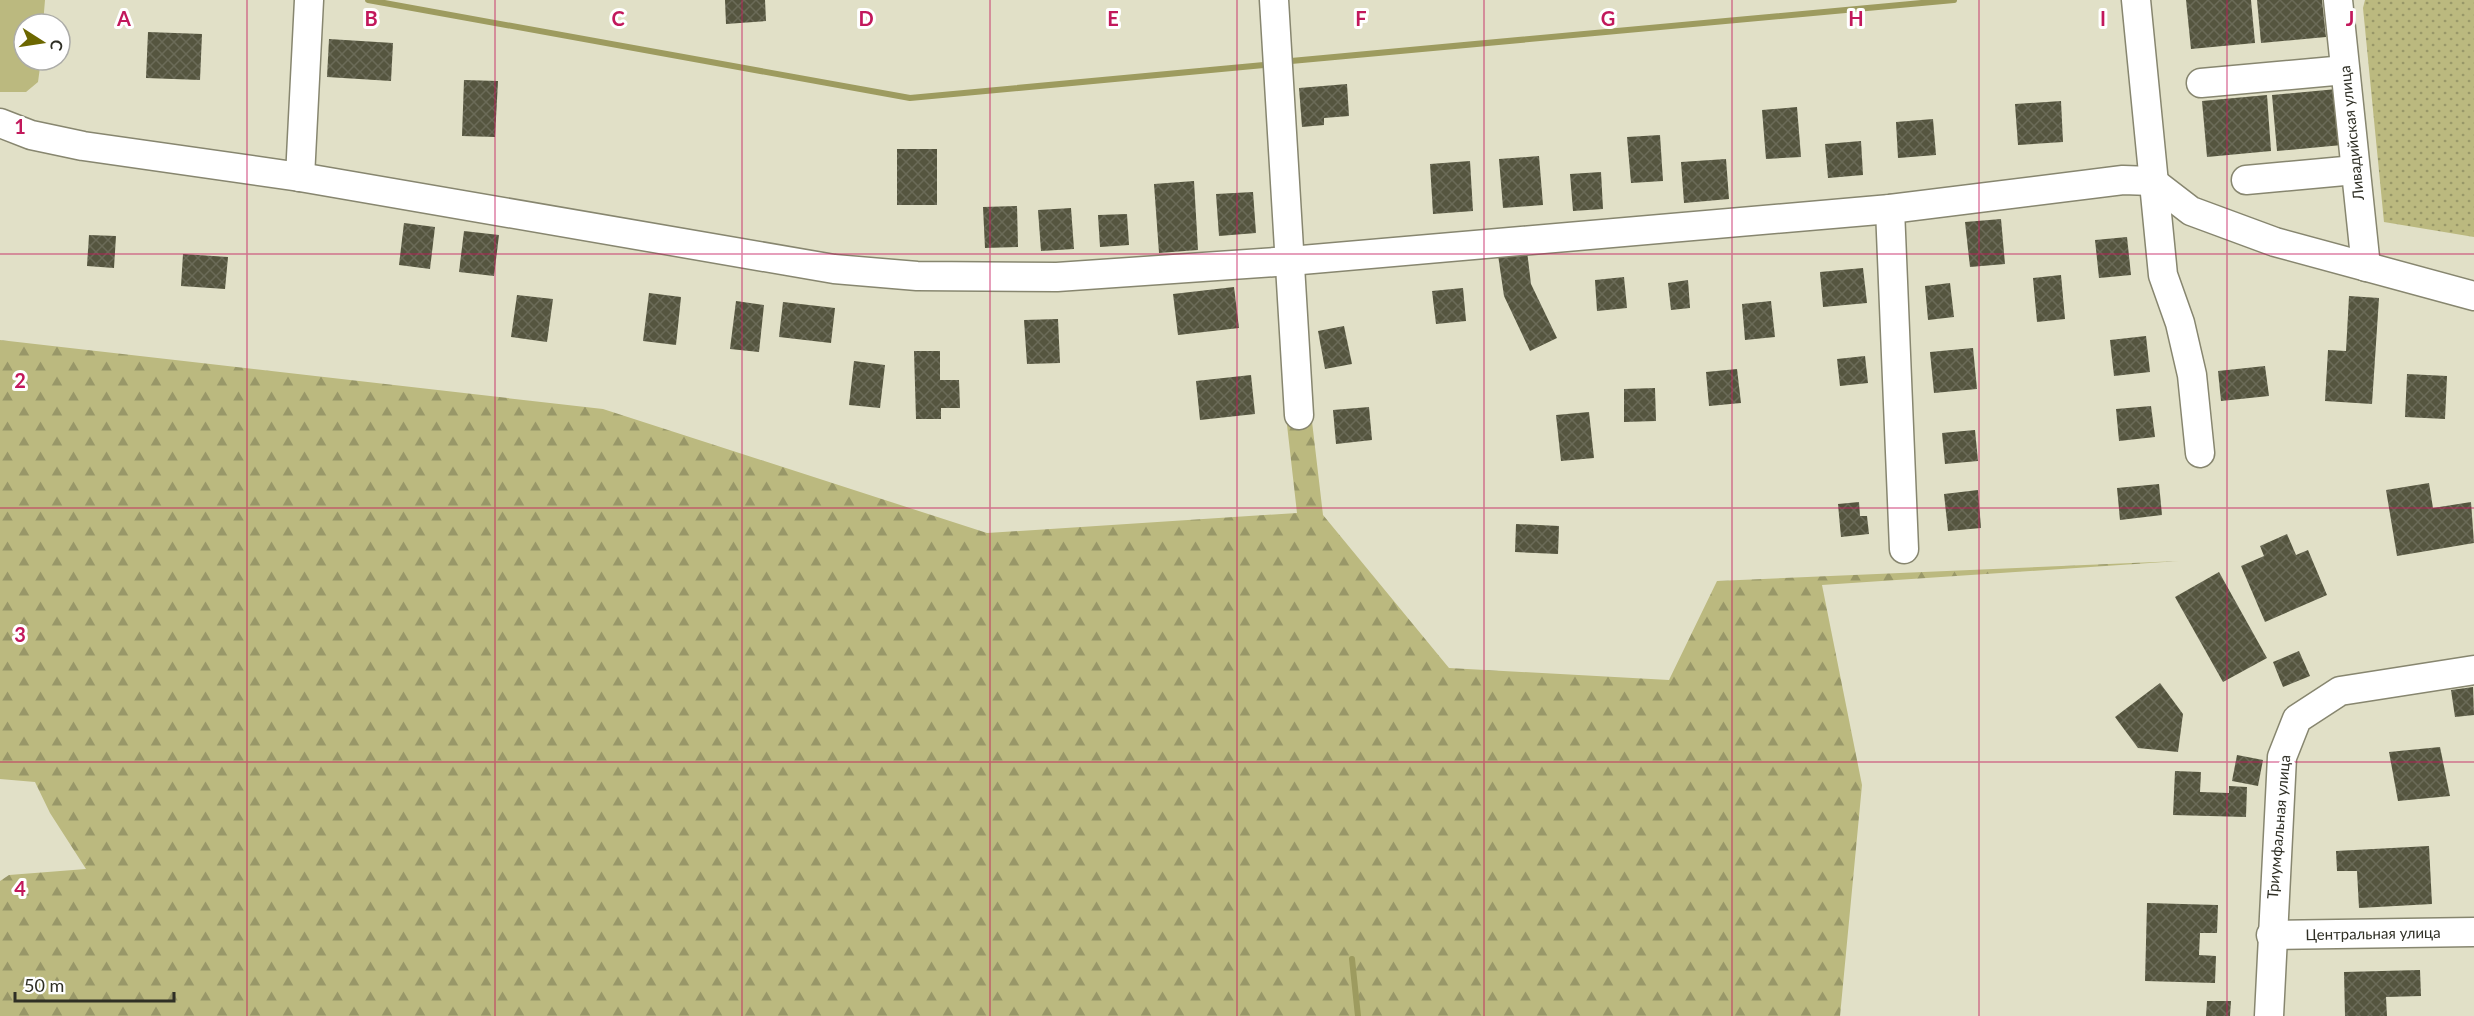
<svg xmlns="http://www.w3.org/2000/svg" width="2474" height="1016" font-family="Lato,sans-serif">
	<style>
		.grass { fill: url(#grass-dots) }
		.forest { fill: url(#forest-firs) }
		.park { fill: #bbb97f }
		.lines { fill: none; stroke-linecap: round; stroke-linejoin: round }
		.stream { stroke: #9d9b5f; stroke-width: 6 }
		.building { fill: url(#building-cross-hatch) }
		.minor-casing { stroke: #87866f; stroke-width: 31 }
		.minor { stroke: #fff; stroke-width: 28 }
		.grid { fill: none; stroke: #c2185b; stroke-width: 1.5; stroke-opacity: 0.55 }
		.labels { text-anchor: middle; stroke-width: 6; stroke-linejoin: round; paint-order: stroke }
		.street-label { font-size: 15px; fill: #2f2f25; stroke: #fff }
		.grid-label { font-size: 20px; text-anchor: middle; font-weight: bold; fill: #c2185b; stroke: #fff; stroke-width: 6; stroke-linejoin: round; paint-order: stroke }
	</style>
	<defs>
		<pattern id="grass-dots" width="8" height="8" patternUnits="userSpaceOnUse" patternTransform="scale(1.5)"><rect width="8" height="8" fill="#bbb97f"/><path d="M2 2h.1M6 6h.1" fill="none" stroke="#989768" stroke-width="1.8" stroke-linecap="round"/></pattern>
		<pattern id="forest-firs" width="22" height="20" patternUnits="userSpaceOnUse" patternTransform="scale(1.5)"><rect width="22" height="20" fill="#bbb97f"/><path d="M5 1l3.5 6h-7zM16 11l3.5 6h-7z" fill="#989768"/></pattern>
		<pattern id="building-cross-hatch" width="8" height="8" patternUnits="userSpaceOnUse" patternTransform="scale(1.5)"><rect width="8" height="8" fill="#55553f"/><path d="M0 0l8 8M0 8l8-8" fill="none" stroke="#6b6b58"/></pattern>
	</defs>
	<rect width="100%" height="100%" fill="#e1e0c7"/>
	<path class="grass" d="M2365 0H2474V237L2384 222 2363 8Z"/>
	<path class="forest" d="M0 340 603 409 987 533 1297 513 1286 416 1311 413 1323 515 1449 668 1669 680 1717 581 2179 561 1822 585 1862 785 1840 1016H0V881L9 875 86 869 50 813 35 782 0 779Z"/>
	<path class="park" d="M0 0H45L43 24H24V60H41L38 82 26 92H0Z"/>
	<g class="lines">
		<g class="stream">
			<path d="M368 0 910 98 1264 65"/>
			<path d="M1291 61 1954 0"/>
			<path d="M1352 959 1358 1016"/>
		</g>
	</g>
	<g class="building">
		<path d="M725 0H765L766 21 726 24Z"/>
		<path d="M2186 0H2251L2255 43 2191 49Z"/>
		<path d="M2257 0H2322L2326 37 2261 43Z"/>
		<path d="M148 32 202 34 200 80 146 78Z"/>
		<path d="M329 39 393 43 391 81 327 77Z"/>
		<path d="M464 80 498 81 495 137 462 136Z"/>
		<path d="M1347 84 1349 116 1324 118V125L1302 127 1299 88Z"/>
		<path d="M2337 89 2342 145 2277 151 2272 95Z"/>
		<path d="M2267 95 2271 151 2207 157 2202 101Z"/>
		<path d="M2061 101 2063 142 2018 145 2015 104Z"/>
		<path d="M1797 107 1801 157 1766 159 1762 110Z"/>
		<path d="M1933 119 1936 155 1898 158 1896 122Z"/>
		<path d="M1660 135 1663 181 1631 183 1627 137Z"/>
		<path d="M1861 141 1863 175 1828 178 1825 144Z"/>
		<rect x="897" y="149" width="40" height="56"/>
		<path d="M1539 156 1543 205 1503 208 1499 159Z"/>
		<path d="M1726 159 1729 199 1684 203 1681 162Z"/>
		<path d="M1470 161 1473 211 1433 214 1430 164Z"/>
		<path d="M1601 172 1603 209 1573 211 1570 174Z"/>
		<path d="M1194 181 1198 250 1159 253 1154 184Z"/>
		<path d="M1253 192 1256 233 1219 236 1216 194Z"/>
		<path d="M1017 206 1018 247 985 248 983 207Z"/>
		<path d="M1071 208 1074 249 1041 251 1038 210Z"/>
		<path d="M1127 214 1129 245 1100 247 1098 215Z"/>
		<path d="M2001 219 2005 264 1970 267 1965 222Z"/>
		<path d="M404 223 435 227 430 269 399 265Z"/>
		<path d="M464 231 499 235 494 276 459 272Z"/>
		<path d="M89 235 116 236 114 268 87 266Z"/>
		<path d="M2127 237 2131 275 2099 278 2095 240Z"/>
		<path d="M1527 251 1531 284 1557 338 1530 351 1504 296 1498 255Z"/>
		<path d="M183 254 228 257 225 289 181 286Z"/>
		<path d="M1863 268 1867 303 1823 307 1820 272Z"/>
		<path d="M2061 275 2065 319 2037 322 2033 278Z"/>
		<path d="M1624 277 1627 308 1597 311 1595 280Z"/>
		<path d="M1688 280 1690 308 1671 310 1668 283Z"/>
		<path d="M1950 283 1954 317 1928 320 1925 286Z"/>
		<path d="M1234 287 1239 328 1178 335 1173 294Z"/>
		<path d="M1463 288 1466 321 1436 324 1432 291Z"/>
		<path d="M649 293 681 297 676 345 643 341Z"/>
		<path d="M517 295 553 299 547 342 511 337Z"/>
		<path d="M2349 296 2379 298 2372 404 2325 401 2328 350 2346 351Z"/>
		<path d="M736 301 764 305 759 352 730 349Z"/>
		<path d="M1771 301 1775 337 1745 340 1742 304Z"/>
		<path d="M783 302 835 308 831 343 779 337Z"/>
		<path d="M1058 319 1060 363 1027 364 1024 320Z"/>
		<path d="M1344 326 1352 364 1325 369 1318 331Z"/>
		<path d="M2146 336 2150 372 2114 376 2110 340Z"/>
		<path d="M1973 348 1977 389 1934 393 1930 352Z"/>
		<path d="M914 351H940V380H959L960 408H941V419H916Z"/>
		<path d="M1865 356 1868 383 1840 386 1837 359Z"/>
		<path d="M854 361 885 365 880 408 849 405Z"/>
		<path d="M2265 366 2269 396 2221 401 2218 371Z"/>
		<path d="M1737 369 1741 403 1709 406 1706 372Z"/>
		<path d="M2407 374 2447 376 2445 419 2405 417Z"/>
		<path d="M1251 375 1255 414 1200 420 1196 381Z"/>
		<path d="M1655 388 1656 421 1624 422V389Z"/>
		<path d="M2151 406 2155 437 2119 441 2116 409Z"/>
		<path d="M1369 407 1372 440 1336 444 1333 410Z"/>
		<path d="M1589 412 1594 458 1561 461 1556 415Z"/>
		<path d="M1975 430 1978 461 1945 464 1942 433Z"/>
		<path d="M2429 483 2433 508 2471 502 2474 543 2397 556 2386 490Z"/>
		<path d="M2159 484 2162 515 2120 520 2117 488Z"/>
		<path d="M1978 490 1981 528 1948 531 1944 494Z"/>
		<path d="M1859 502 1860 516H1867L1869 534 1841 537 1838 504Z"/>
		<path d="M1516 524 1559 526 1558 554 1515 552Z"/>
		<path d="M2287 534 2296 555 2308 550 2327 595 2265 622 2241 566 2264 556 2260 546Z"/>
		<path d="M2219 572 2267 658 2223 682 2175 597Z"/>
		<path d="M2299 651 2310 676 2283 687 2273 662Z"/>
		<path d="M2160 683 2183 714 2178 752 2138 748 2115 717Z"/>
		<path d="M2473 687 2474 715 2455 717 2451 690Z"/>
		<path d="M2440 747 2450 796 2398 801 2389 752Z"/>
		<path d="M2237 755 2263 760 2258 786 2232 781Z"/>
		<path d="M2175 771 2201 772 2200 792 2229 793V786L2247 787 2246 817 2173 815Z"/>
		<path d="M2429 846 2432 904 2359 908 2357 871H2337L2336 851Z"/>
		<path d="M2147 903 2218 905 2217 933H2200L2199 955 2216 956 2215 983 2145 981Z"/>
		<path d="M2420 970 2421 996 2386 997 2387 1016H2345L2344 972Z"/>
		<path d="M2207 1001H2231L2230 1016H2206Z"/>
	</g>
	<g class="lines">
		<defs>
			<g id="minor">
				<path d="M1274 0 1299 415"/>
				<path d="M2136 0 2163 275 2180 323 2192 375 2200 453"/>
				<path d="M2338 0 2366 267"/>
				<path d="M2201 83 2345 70"/>
				<path d="M0 123 31 135 83 146 300 177 834 269 917 276 1057 277 1290 261 1890 209 2123 180 2152 181 2191 211 2275 242 2474 296"/>
				<path d="M300 177 309 0"/>
				<path d="M2246 180 2355 170"/>
				<path d="M1890 209 1904 549"/>
				<path d="M2271 935 2474 932"/>
				<path d="M2269 1016 2282 757 2297 719 2340 691 2474 670"/>
			</g>
		</defs>
		<use href="#minor" class="minor-casing"/>
		<use href="#minor" class="minor"/>
	</g>
	<path class="grid" d="M247 0V1016M495 0V1016M742 0V1016M990 0V1016M1237 0V1016M1484 0V1016M1732 0V1016M1979 0V1016M2227 0V1016M0 254H2474M0 508H2474M0 762H2474"/>
	<g class="labels">
		<g class="street-label">
			<text transform="translate(2352 133) rotate(-96)" y="5">Ливадийская улица</text>
			<text transform="translate(2279 827) rotate(-85)" y="5">Триумфальная улица</text>
			<text transform="translate(2373 934) rotate(-1)" y="5">Центральная улица</text>
		</g>
	</g>
	<g class="grid-label">
		<text x="124" y="26">A</text>
		<text x="371" y="26">B</text>
		<text x="618" y="26">C</text>
		<text x="866" y="26">D</text>
		<text x="1113" y="26">E</text>
		<text x="1361" y="26">F</text>
		<text x="1608" y="26">G</text>
		<text x="1856" y="26">H</text>
		<text x="2103" y="26">I</text>
		<text x="2350" y="26">J</text>
		<text x="20" y="134">1</text>
		<text x="20" y="388">2</text>
		<text x="20" y="642">3</text>
		<text x="20" y="896">4</text>
	</g>
	<g transform="translate(42 42) rotate(102)"><circle r="28" fill="#ffffff" stroke="#acaca8" stroke-width="1.5"/>
	<path d="M0-4.5L10 22L0 15L-10 22Z" fill="#6c6700"/>
	<text y="-9" font-size="16" font-weight="bold" text-anchor="middle" fill="#2f2f25">С</text>
	</g>
	<path d="M15 992v9h159v-9" fill="none" stroke="#2f2f25" stroke-width="3"/>
	<text x="24" y="992" font-size="18" fill="#2f2f25" stroke="#ffffff" stroke-width="4.5" paint-order="stroke">50 m</text>
</svg>
